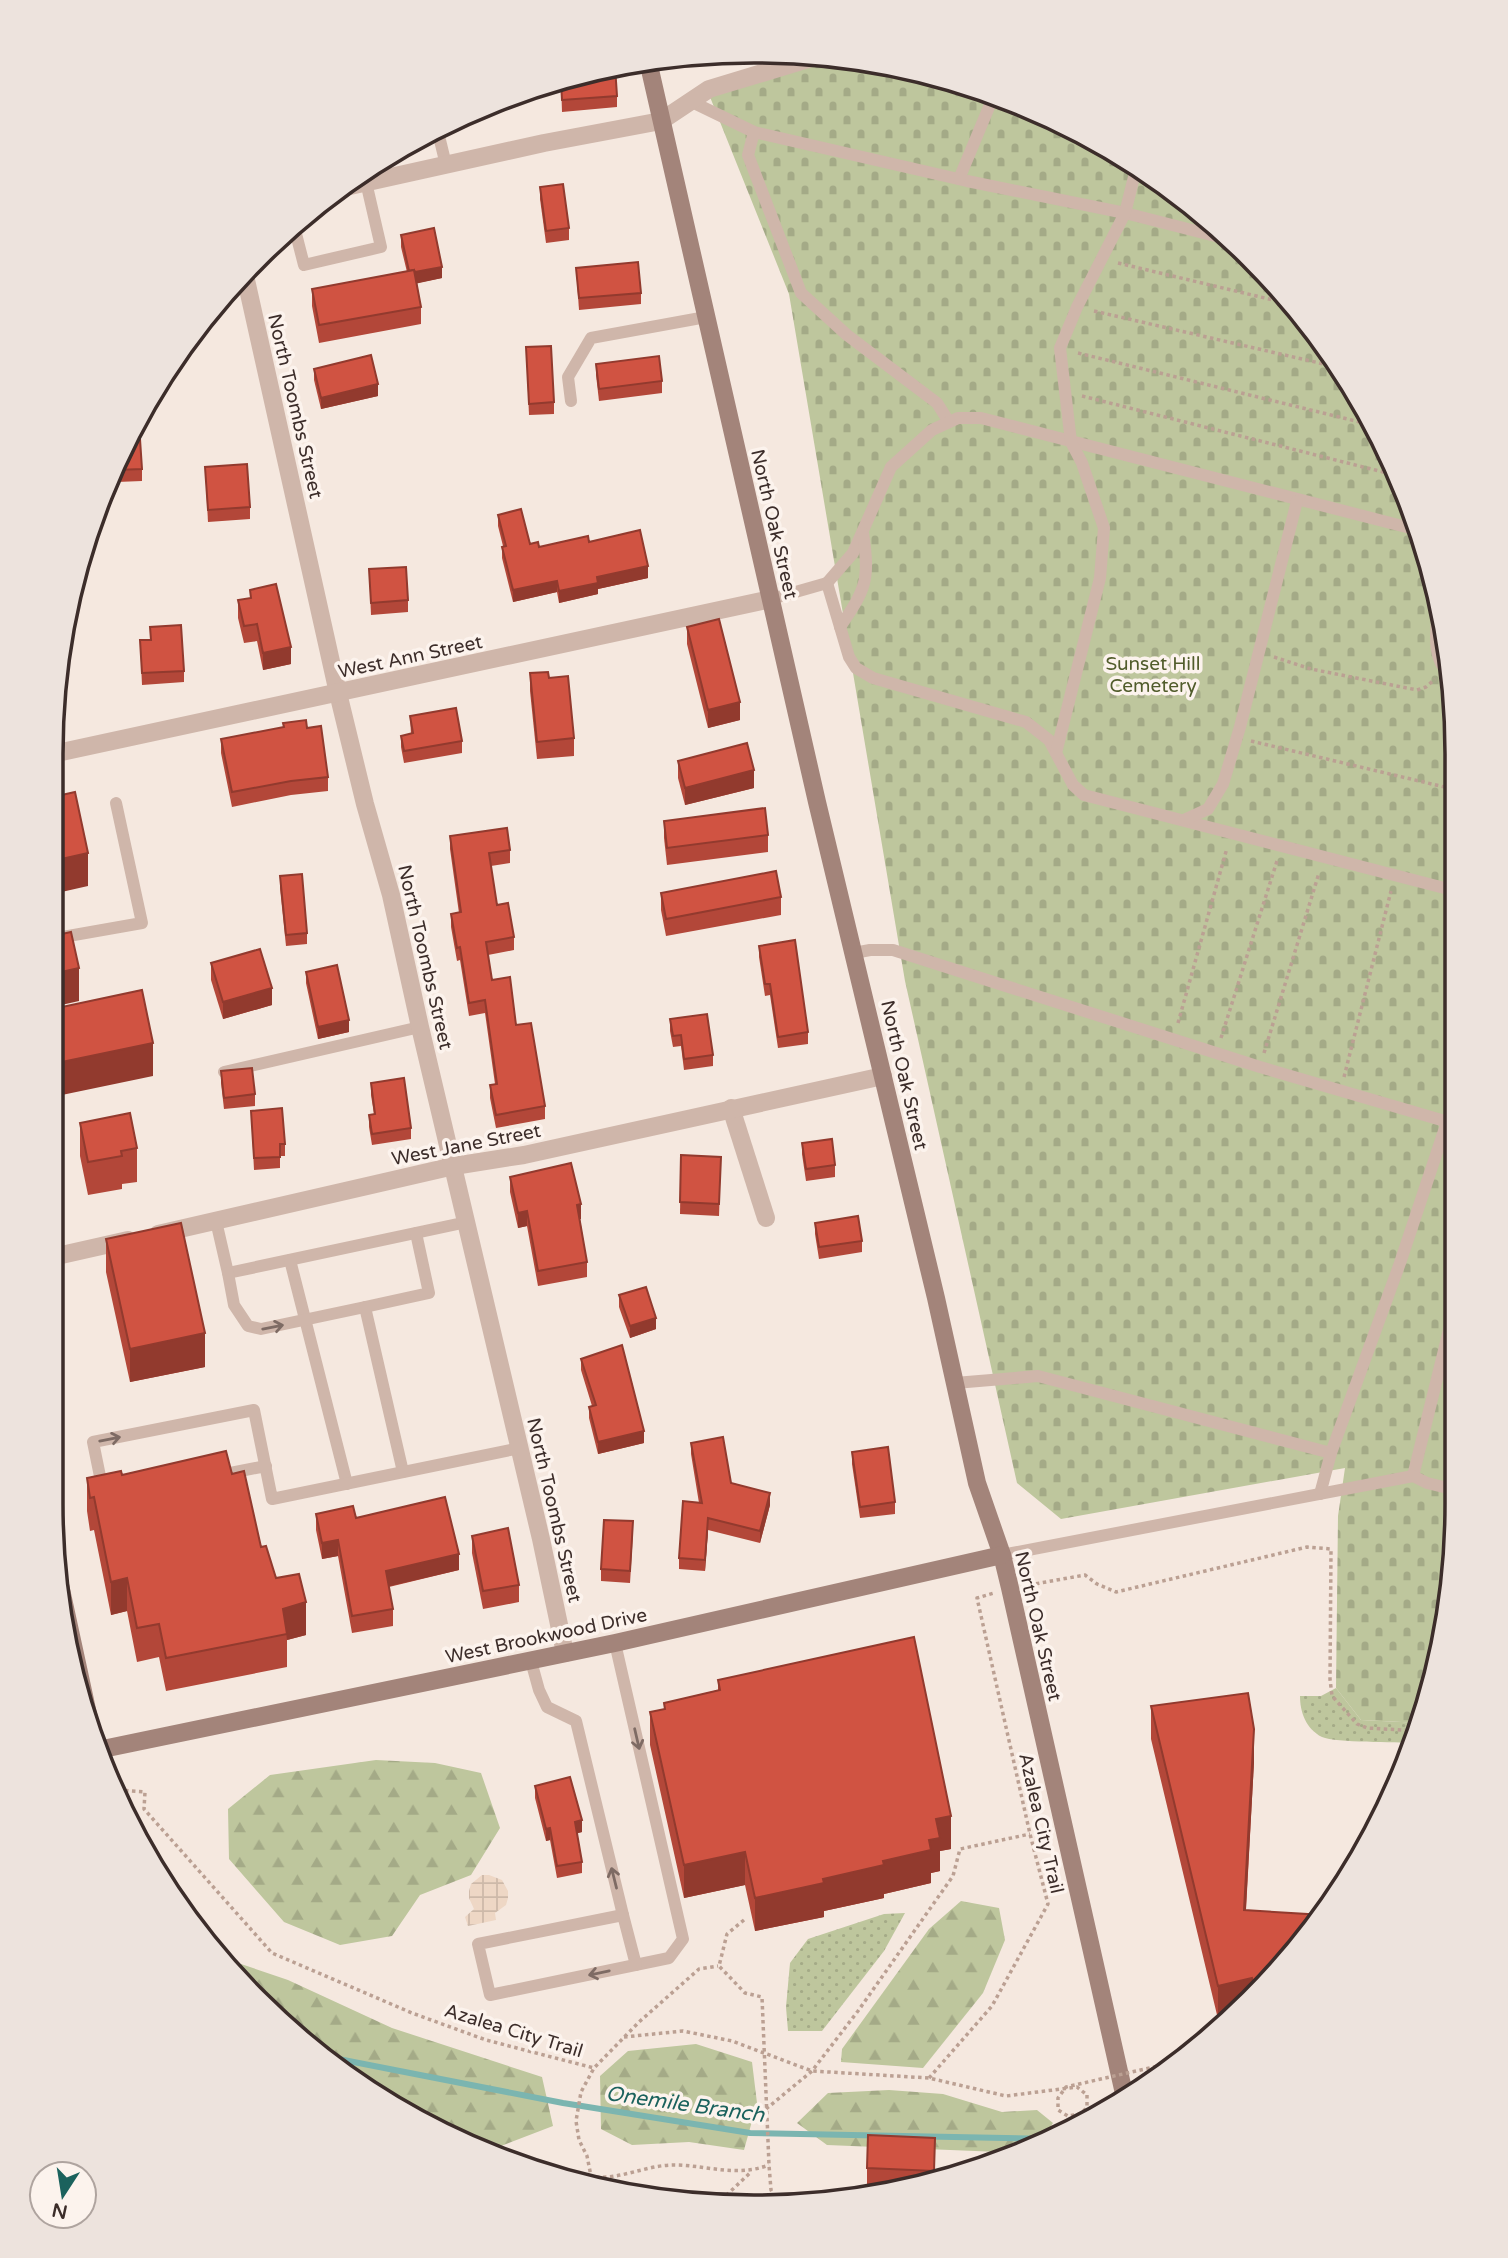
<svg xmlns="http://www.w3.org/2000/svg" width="1508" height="2258" font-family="'Varela Round',sans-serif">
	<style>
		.grass { fill: url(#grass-dots) }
		.forest { fill: url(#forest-firs) }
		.cemetery { fill: url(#cemetery-stones) }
		.plaza { fill: url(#plaza-grid) }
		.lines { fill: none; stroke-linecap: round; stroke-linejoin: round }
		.stream { stroke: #7bb5b0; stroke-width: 6 }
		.path { stroke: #bba093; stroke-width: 3.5; stroke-dasharray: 3.5 3.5; stroke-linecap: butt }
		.lane { stroke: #cfb6aa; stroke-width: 12 }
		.street { stroke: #cfb6aa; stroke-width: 18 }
		.secondary { stroke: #a3847a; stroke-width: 18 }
		.path-bridge { stroke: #bba093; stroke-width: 3.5; stroke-dasharray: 3.5 3.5; stroke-linecap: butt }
		.wall { fill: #b34739 }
		.shaded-wall { fill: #923a2e }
		.building { fill: #d05342; stroke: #923a2e; stroke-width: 2 }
		.oneway { stroke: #7e6b64 }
		.labels { text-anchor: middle; stroke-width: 7; stroke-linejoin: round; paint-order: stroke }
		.street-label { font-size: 19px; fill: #3c2d2a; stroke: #fcf3ed }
		.park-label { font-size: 19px; fill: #515c2b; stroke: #fcf3ed }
		.water-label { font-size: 21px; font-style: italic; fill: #1b625d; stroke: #fcf3ed }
		.rim { fill: none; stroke: #3c2d2a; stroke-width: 3.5 }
	</style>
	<defs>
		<pattern id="grass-dots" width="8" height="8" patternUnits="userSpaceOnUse" patternTransform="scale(1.75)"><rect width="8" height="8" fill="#bec69d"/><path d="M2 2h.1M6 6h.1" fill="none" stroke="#a4aa87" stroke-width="1.8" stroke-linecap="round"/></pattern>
		<pattern id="forest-firs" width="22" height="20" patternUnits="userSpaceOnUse" patternTransform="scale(1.75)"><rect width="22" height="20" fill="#bec69d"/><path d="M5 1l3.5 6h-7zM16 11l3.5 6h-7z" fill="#a4aa87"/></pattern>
		<pattern id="cemetery-stones" width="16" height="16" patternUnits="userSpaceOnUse" patternTransform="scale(1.75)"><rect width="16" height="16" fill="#bec69d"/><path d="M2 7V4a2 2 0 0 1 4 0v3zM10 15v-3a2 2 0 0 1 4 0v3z" fill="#a4aa87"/></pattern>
		<pattern id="plaza-grid" width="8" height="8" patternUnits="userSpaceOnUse" patternTransform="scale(1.75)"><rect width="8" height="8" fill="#eed7c5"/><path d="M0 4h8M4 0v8" fill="none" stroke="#cdb9a9"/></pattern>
	</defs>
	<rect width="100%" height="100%" fill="#f5e8df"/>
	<g class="grass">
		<path d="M1336 1688 1361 1720 1422 1723 1415 1743C1396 1742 1336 1743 1322 1737 1306 1729 1300 1712 1300 1696H1321Z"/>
		<path d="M905 1913 884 1951 822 2031H788L786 2007 790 1963 808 1939 884 1914Z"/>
	</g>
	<g class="forest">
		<path d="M376 1760 435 1763 481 1773 500 1828 471 1875 420 1895 392 1936 340 1945 284 1922 229 1859 228 1809 270 1775Z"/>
		<path d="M961 1901 999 1908 1005 1940 983 1993 923 2068 841 2062 842 2049 929 1929Z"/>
		<path d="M241 1964 288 1980 392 2028 542 2077 553 2126 488 2151 475 2148 326 2062 235 1977Z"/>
		<path d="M696 2044 752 2062 757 2103 744 2150 689 2142 632 2145 601 2129 600 2076 628 2051Z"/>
		<path d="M889 2090 943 2094 1002 2112 1037 2110 1053 2123 1037 2147 1026 2153 827 2145 797 2123 828 2093Z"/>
	</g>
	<path class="cemetery" d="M836 59 891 64 1023 104 1144 169 1251 256 1339 363 1404 485 1444 616 1457 754 1451 1596 1422 1723 1361 1720 1336 1688 1338 1516 1345 1468 1061 1519 1017 1483 905 981 789 294 710 97Z"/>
	<path class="plaza" d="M482 1875H489L502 1880 508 1891V1898L506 1905 495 1913 496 1920 468 1926 465 1917 474 1909 469 1898V1891L471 1884Z"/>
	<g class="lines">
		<path class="stream" d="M318 2055 563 2103 750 2133 1052 2139"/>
		<g class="path">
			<path d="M1118 263 1290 304"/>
			<path d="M1094 311 1341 368"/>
			<path d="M1078 353 1372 425"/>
			<path d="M1082 396 1399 476"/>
			<path d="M1274 657 1311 669 1417 690 1426 687 1435 679"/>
			<path d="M1251 741 1457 790"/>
			<path d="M1178 1023 1227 848"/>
			<path d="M1221 1038 1277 861"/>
			<path d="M1264 1053 1319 873"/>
			<path d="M1344 1077 1391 891"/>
			<path d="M1029 1585 1085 1575 1097 1584 1116 1592 1307 1547 1331 1549 1330 1679 1332 1696 1357 1724 1367 1728 1420 1731"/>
			<path d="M118 1790 145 1792 144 1809 272 1953 412 2013 486 2040 594 2068"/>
			<path d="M744 1920 727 1934 719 1966 745 1993 762 1997 769 2165 771 2190 777 2201"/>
			<path d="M624 2037 683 2031 732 2041 812 2071 929 2078 1006 2096 1077 2087 1087 2095"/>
			<path d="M1158 2073 1164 2063 1175 2060"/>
			<path d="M929 2078 992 2006 1048 1904 1030 1834 977 1598 994 1593"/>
			<path d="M766 2109 812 2071 858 2011 953 1876 960 1849 1030 1834"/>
			<path d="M547 2175C567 2175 587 2178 607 2177 631 2175 653 2164 677 2165 709 2166 737 2177 769 2165"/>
			<path d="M591 2186V2176L587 2156 579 2140 576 2121 581 2092 594 2068 639 2022 699 1969 718 1966"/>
			<path d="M597 2187 604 2178"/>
			<path d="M716 2205 751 2172"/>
		</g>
		<g class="lane">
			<path d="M690 101 754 132 967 181 1125 213 1231 240"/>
			<path d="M432 132 439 136 446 165"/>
			<path d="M754 132 748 155 801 293 847 335 937 403 949 422"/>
			<path d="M959 179 994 95"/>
			<path d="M294 226 304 265 381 247 366 182"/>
			<path d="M571 401 568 377 591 338 706 317"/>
			<path d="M827 583 853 553 891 467 932 430 958 418H981L1418 530"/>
			<path d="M771 599 827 583 849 657 856 668 873 678 1026 722 1049 740 1073 785 1084 795 1456 891"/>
			<path d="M1438 599C1438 622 1429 658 1449 673"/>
			<path d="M840 627C866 589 870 580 863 533"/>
			<path d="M1056 753 1100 578 1104 528 1082 463 1071 442 1060 348 1077 307 1125 213 1137 165"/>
			<path d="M1184 820 1208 809 1223 784 1240 727 1297 501"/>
			<path d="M57 938 142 923 116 803"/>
			<path d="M854 953 870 950H893L1260 1067 1455 1124"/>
			<path d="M224 1072 420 1027"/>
			<path d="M216 1221 228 1273 467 1222"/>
			<path d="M290 1260 347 1484"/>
			<path d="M228 1273 234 1305 248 1326 261 1329 365 1307"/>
			<path d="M955 1383 1038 1376 1331 1453"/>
			<path d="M403 1472 365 1307 429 1293 416 1233"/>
			<path d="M215 1476 266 1466"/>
			<path d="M1413 1476 1453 1314"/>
			<path d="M103 1491 93 1442 254 1410 272 1499 520 1448"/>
			<path d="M1320 1494 1331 1453 1400 1263 1447 1122 1455 1110"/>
			<path d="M1002 1555 1413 1476 1427 1483 1452 1489"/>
			<path d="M531 1661 539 1690 547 1707 576 1721 623 1915 478 1944 490 1995 669 1958 683 1939 615 1643"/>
			<path d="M623 1915 636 1965"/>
		</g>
		<g class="street">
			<path d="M341 188 544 143 661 121 709 89 815 57"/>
			<path d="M244 271 338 693 365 804 391 895 420 1027 541 1539 565 1653"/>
			<path d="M57 753 771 599"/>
			<path d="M731 1108 766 1218"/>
			<path d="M158 1234 454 1166 524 1155 883 1076"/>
			<path d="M57 1256 128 1240"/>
		</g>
		<g class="secondary">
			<path d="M648 61 817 802 936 1298 977 1483 1002 1555 1010 1588 1125 2098"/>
			<path d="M57 1571 94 1742"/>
			<path d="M98 1750 615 1643 1002 1555"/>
		</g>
		<path class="path-bridge" d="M1087 2095V2107L1081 2114 1068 2116 1058 2110V2098L1066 2087 1171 2063"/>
	</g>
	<g class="wall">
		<path d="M612 66 617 96V107L562 112 561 81 588 78V73Z"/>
		<path d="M540 187 569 228V240L546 243 540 199Z"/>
		<path d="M401 235 442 278 417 283 421 307V324L319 343 312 306V289L407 272 401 247Z"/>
		<path d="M576 268 641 293V304L579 310Z"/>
		<path d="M526 347 554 402V414L529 415Z"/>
		<path d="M596 364 662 381V393L599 401 596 375Z"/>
		<path d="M314 369 378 396 321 409 314 380Z"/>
		<path d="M123 443 142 469V481L117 482 116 460Z"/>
		<path d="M205 467 250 507V519L208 522Z"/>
		<path d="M498 515 530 544 539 547 589 542 648 578 598 589V594L559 603 557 592 513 602 502 558V547L503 546 498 526Z"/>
		<path d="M369 569 408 600V612L371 615Z"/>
		<path d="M250 590 291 664 263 670 257 641 244 643 238 618V600L250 598Z"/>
		<path d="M150 627 184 671V682L142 685 140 640H150Z"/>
		<path d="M687 627 740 720 708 728 687 644Z"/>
		<path d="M530 673 549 678 574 738V756L537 759 530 691Z"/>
		<path d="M410 716 462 741V753L404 763 401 747V736L411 734Z"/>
		<path d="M307 728 328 777V791L291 795 232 807 221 753V739Z"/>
		<path d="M678 761 754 788 685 805 678 778Z"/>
		<path d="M664 821 768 835V852L667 865 664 838Z"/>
		<path d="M450 836 510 850V863L491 866 497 905 514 937V950L488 955 492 980 516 1025 545 1106V1119L496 1128 490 1098V1085L495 1084 485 1013 469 1016 460 960 457 961 451 927V914L459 913 450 849Z"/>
		<path d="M280 876 307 933V944L286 946 280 888Z"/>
		<path d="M661 893 781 897V915L666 936 661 910Z"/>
		<path d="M759 946 808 1032V1044L778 1048 770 995 765 996 759 957Z"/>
		<path d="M211 963 272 1005 223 1019 211 980Z"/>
		<path d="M306 972 349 1032 318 1039 306 983Z"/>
		<path d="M670 1019 713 1055V1066L684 1070 681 1046 673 1047 670 1031Z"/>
		<path d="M221 1071 255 1094V1106L224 1109 221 1083Z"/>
		<path d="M371 1083 411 1128V1139L372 1145 369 1127V1115L374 1114 371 1095Z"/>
		<path d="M251 1111 285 1144V1156H280V1168L254 1170Z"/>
		<path d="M80 1123 137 1148V1182L122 1184V1189L88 1195 80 1156Z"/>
		<path d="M802 1143 835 1165V1177L806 1181 802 1154Z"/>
		<path d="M681 1155 721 1157 719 1216 680 1214Z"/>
		<path d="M510 1177 581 1219H580L587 1262V1277L538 1286 527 1226 518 1228 510 1192Z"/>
		<path d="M815 1223 862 1241V1252L819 1259 815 1234Z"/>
		<path d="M106 1239 205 1367 130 1382 106 1272Z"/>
		<path d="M619 1295 656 1329 630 1338 619 1307Z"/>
		<path d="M581 1359 644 1443 598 1454 589 1418V1407L592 1406 581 1370Z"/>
		<path d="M691 1443 731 1483 770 1505 760 1543 708 1530 705 1571 679 1569V1558L699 1503 691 1454Z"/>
		<path d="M852 1452 895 1502V1514L860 1518 852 1464Z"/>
		<path d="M232 1474 261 1547 306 1635 287 1640V1667L166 1691 159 1657 137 1662 127 1611 111 1615 94 1530 90 1531 87 1511V1478L122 1475Z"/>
		<path d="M316 1514 356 1518 459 1570 389 1587 393 1609V1626L352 1633 338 1556 322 1559 316 1530Z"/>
		<path d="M633 1533 630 1583 601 1581V1569Z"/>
		<path d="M472 1536 519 1585V1602L483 1609 472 1553Z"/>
		<path d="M718 1680 951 1849 940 1851V1871L931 1873V1883L884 1894V1898L824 1911V1917L755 1931 745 1885 684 1898 650 1745V1712L664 1709V1703L718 1690Z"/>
		<path d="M1151 1706 1254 1762 1246 1910 1312 1932 1252 2001 1232 2016 1218 2019 1151 1739Z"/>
		<path d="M535 1786 582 1832 577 1833 582 1862V1873L557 1878 550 1840 546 1841 535 1798Z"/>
		<path d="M935 2138 934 2181 913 2187 867 2185V2168Z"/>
	</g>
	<g class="shaded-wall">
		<path d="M723 54 697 60V56Z"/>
		<path d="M494 104V115L457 125V119L478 108Z"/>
		<path d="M442 267V278L410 285V273Z"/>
		<path d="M378 384V396L321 409V398Z"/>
		<path d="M648 566V578L598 589V594L559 603V591L597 577Z"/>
		<path d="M557 581V592L513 602V590Z"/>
		<path d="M291 647V664L263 670V653Z"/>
		<path d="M740 702V720L708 728V710Z"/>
		<path d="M754 770V788L685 805V788Z"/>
		<path d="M88 853V886L57 893V860Z"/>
		<path d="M79 968V1001L57 1006V973Z"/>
		<path d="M272 988V1005L223 1019V1002Z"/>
		<path d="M349 1020V1032L318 1039V1027Z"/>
		<path d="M153 1043V1076L57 1096V1063Z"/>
		<path d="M581 1204V1219L577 1220V1205Z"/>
		<path d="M527 1211V1226L518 1228V1213Z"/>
		<path d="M656 1318V1329L630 1338V1326Z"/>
		<path d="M205 1333V1367L130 1382V1349Z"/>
		<path d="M644 1431V1443L598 1454V1442Z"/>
		<path d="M770 1493V1505L760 1543V1531Z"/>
		<path d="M708 1518V1530L705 1571V1560Z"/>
		<path d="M338 1540V1556L322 1559V1543Z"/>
		<path d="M459 1554V1570L386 1587V1571Z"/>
		<path d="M127 1578V1611L111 1615V1582Z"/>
		<path d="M306 1602V1635L287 1640 283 1609Z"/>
		<path d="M1254 1729V1762L1244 1943V1910Z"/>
		<path d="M951 1816V1849L940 1851V1871L931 1873V1883L884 1894V1898L824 1911V1917L755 1931V1898L883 1861 929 1840 936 1819Z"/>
		<path d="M582 1820V1832L575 1834V1822Z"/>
		<path d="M550 1828V1840L546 1841V1829Z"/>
		<path d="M745 1852V1885L684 1898V1865Z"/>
		<path d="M1252 1978V2000L1232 2016 1218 2019V1986Z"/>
	</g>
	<g class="building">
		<path d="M612 66H615L617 96 562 100 561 81 568 79 589 77 588 73Z"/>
		<path d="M494 102V104L478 108 485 104Z"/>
		<path d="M563 184 569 228 546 231 540 187Z"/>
		<path d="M434 228 442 267 415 272 414 270 409 271 401 235Z"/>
		<path d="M638 262 641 293 579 298 576 268Z"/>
		<path d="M414 270 421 307 319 325 312 289Z"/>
		<path d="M551 346 554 402 529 404 526 347Z"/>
		<path d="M371 355 378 384 321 398 314 369Z"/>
		<path d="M659 356 662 381 599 389 596 364Z"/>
		<path d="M125 439H140L142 469 117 470V459Z"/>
		<path d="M247 464 250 507 208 510 205 467Z"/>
		<path d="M521 509 530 544 538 542 539 547 588 536 589 542 640 530 648 566 597 577 598 583 559 591 557 581 513 590 502 547 506 546 498 515Z"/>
		<path d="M406 567 408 600 371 603 369 569Z"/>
		<path d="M276 584 291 647 263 653 257 624 244 626 238 600 251 598 250 590Z"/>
		<path d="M719 619 740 702 708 710 687 627Z"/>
		<path d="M181 625 184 671 142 673 140 640H151L150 627Z"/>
		<path d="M548 672 549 678 568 676 574 738 537 742 530 673Z"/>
		<path d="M456 708 462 741 404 751 401 736 413 733 410 716Z"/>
		<path d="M306 720 307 728 321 726 328 777 291 781 232 792 221 739 284 727 283 723Z"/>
		<path d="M747 743 754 770 685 788 678 761Z"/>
		<path d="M75 792 88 853 57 860V796Z"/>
		<path d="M765 808 768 835 667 848 664 821Z"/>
		<path d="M507 828 510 850 489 853 497 905 508 903 514 937 486 942 492 980 510 977 516 1025 531 1023 545 1106 496 1115 490 1085 497 1084 485 1000 469 1003 460 947 457 948 451 914 461 912 450 836Z"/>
		<path d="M776 871 781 897 666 919 661 893Z"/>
		<path d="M302 874 307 933 286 935 280 876Z"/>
		<path d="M71 932 79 968 57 973V935Z"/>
		<path d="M795 940 808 1032 778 1037 770 984H765L759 946Z"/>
		<path d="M260 949 272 988 223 1002 211 963Z"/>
		<path d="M337 965 349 1020 318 1027 306 972Z"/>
		<path d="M142 990 153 1043 57 1063V1008Z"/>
		<path d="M707 1014 713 1055 684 1059 681 1035 673 1036 670 1019Z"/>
		<path d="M252 1068 255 1094 224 1098 221 1071Z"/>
		<path d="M404 1078 411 1128 372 1134 369 1115 375 1114 371 1083Z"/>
		<path d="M282 1108 285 1144H280V1157L254 1158 251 1111Z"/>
		<path d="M130 1113 137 1148 121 1151 122 1156 88 1162 80 1123Z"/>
		<path d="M832 1139 835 1165 806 1169 802 1143Z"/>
		<path d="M681 1155 721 1157 719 1204 680 1202Z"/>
		<path d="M571 1163 581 1204 577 1205 587 1262 538 1271 527 1211 518 1213 510 1177Z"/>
		<path d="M858 1216 862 1241 819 1247 815 1223Z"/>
		<path d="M181 1223 205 1333 130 1349 106 1239Z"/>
		<path d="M646 1287 656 1318 630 1326 619 1295Z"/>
		<path d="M622 1345 644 1431 598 1442 589 1407 596 1405 581 1359Z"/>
		<path d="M723 1437 731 1483 770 1493 760 1531 708 1518 705 1560 679 1558 683 1501 702 1503 691 1443Z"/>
		<path d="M888 1447 895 1502 860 1507 852 1452Z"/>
		<path d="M226 1451 232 1474 244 1471 261 1547 266 1546 276 1578 299 1574 306 1602 283 1609 287 1634 166 1658 159 1624 137 1628 127 1578 111 1582 94 1497 90 1498 87 1478 121 1471 122 1475Z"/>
		<path d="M445 1497 459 1554 386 1571 393 1609 352 1616 338 1540 322 1543 316 1514 353 1506 356 1518Z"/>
		<path d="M604 1520 633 1521 630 1571 601 1569Z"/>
		<path d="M508 1528 519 1585 483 1591 472 1536Z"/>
		<path d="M914 1637 951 1816 936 1819 940 1838 929 1840 931 1850 883 1861 884 1865 823 1879 824 1883 755 1898 745 1852 684 1865 650 1712 665 1709 664 1703 720 1690 718 1680Z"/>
		<path d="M1248 1693 1254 1729 1244 1910 1323 1915 1312 1932 1256 1995 1252 1978 1218 1986 1151 1706Z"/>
		<path d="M570 1777 582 1820 575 1822 582 1862 557 1866 550 1828 546 1829 535 1786Z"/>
		<path d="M868 2135 935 2138 934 2171 867 2168Z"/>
		<path d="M550 2176 572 2177V2183Z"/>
	</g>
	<defs><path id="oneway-shaft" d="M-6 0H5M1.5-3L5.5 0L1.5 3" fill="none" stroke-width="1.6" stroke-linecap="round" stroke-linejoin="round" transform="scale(1.75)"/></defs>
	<g class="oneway">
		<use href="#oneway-shaft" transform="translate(273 1327) rotate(-11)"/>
		<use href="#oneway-shaft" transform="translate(110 1439) rotate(-11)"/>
		<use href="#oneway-shaft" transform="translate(637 1739) rotate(77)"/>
		<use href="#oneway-shaft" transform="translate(614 1878) rotate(-104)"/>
		<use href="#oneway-shaft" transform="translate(599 1973) rotate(168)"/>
	</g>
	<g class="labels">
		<g class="street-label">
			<text transform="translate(296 406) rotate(77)" y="7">North Toombs Street</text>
			<text transform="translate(775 524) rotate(77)" y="7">North Oak Street</text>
			<text transform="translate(410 656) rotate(-12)" y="7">West Ann Street</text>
			<text transform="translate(426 957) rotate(77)" y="7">North Toombs Street</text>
			<text transform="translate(905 1075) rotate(77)" y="7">North Oak Street</text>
			<text transform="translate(466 1144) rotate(-11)" y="7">West Jane Street</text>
			<text transform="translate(555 1510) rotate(77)" y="7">North Toombs Street</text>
			<text transform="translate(1039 1626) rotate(77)" y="7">North Oak Street</text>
			<text transform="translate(546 1635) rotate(-12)" y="7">West Brookwood Drive</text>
			<text transform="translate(1042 1823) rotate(77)" y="7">Azalea City Trail</text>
			<text transform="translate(514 2030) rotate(17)" y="7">Azalea City Trail</text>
		</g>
		<g class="park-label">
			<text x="1153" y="670">Sunset Hill<tspan x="1153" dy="22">Cemetery</tspan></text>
		</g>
		<g class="water-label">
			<text transform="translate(685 2104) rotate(8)" y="7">Onemile Branch</text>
		</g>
	</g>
	<path d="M0 0H1508V2258H0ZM754 63H754A691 691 0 0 1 1445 754V1504A691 691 0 0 1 754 2195H754A691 691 0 0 1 63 1504V754A691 691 0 0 1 754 63Z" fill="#ede3dd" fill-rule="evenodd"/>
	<path class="rim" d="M754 63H754A691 691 0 0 1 1445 754V1504A691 691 0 0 1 754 2195H754A691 691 0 0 1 63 1504V754A691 691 0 0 1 754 63Z"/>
	<g transform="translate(63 2195) rotate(192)"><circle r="33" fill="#fcf3ed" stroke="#afa49f" stroke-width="2"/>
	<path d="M0-5L12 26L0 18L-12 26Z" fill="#1b625d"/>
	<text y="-10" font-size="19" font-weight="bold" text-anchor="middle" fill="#3c2d2a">N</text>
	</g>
</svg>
